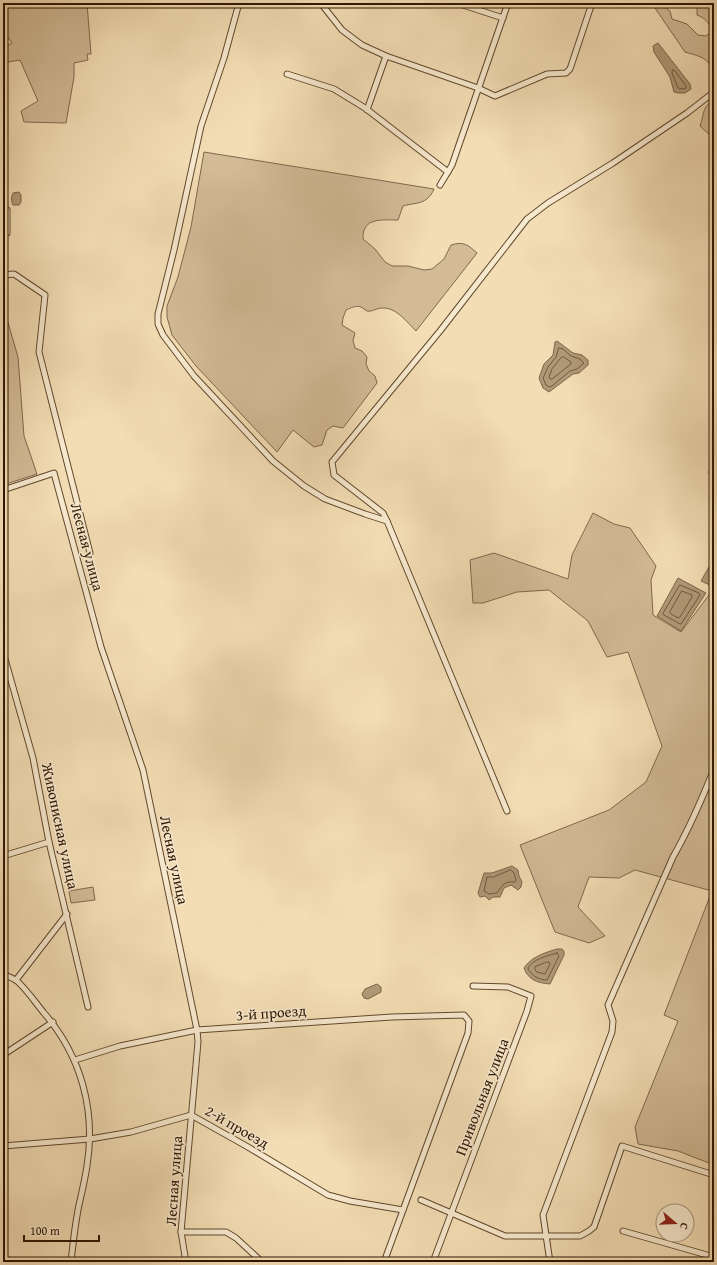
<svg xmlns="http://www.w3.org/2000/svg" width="717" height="1265" font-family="'Gentium Book Plus',serif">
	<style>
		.green { fill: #d2bb96; stroke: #80684c }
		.water { fill: #b09977; stroke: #7c6548 }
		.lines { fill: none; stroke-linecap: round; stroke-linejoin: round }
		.shore { stroke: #70583c; stroke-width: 1 }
		.minor-casing { stroke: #60482e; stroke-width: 7 }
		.minor { stroke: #f7e9ce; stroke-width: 5 }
		.labels { text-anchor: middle; stroke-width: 3; stroke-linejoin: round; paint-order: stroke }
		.street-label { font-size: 15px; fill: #2f1601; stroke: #f7e9ce }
	</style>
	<rect width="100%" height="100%" fill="#f3ddb4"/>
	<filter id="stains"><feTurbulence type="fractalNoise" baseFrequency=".005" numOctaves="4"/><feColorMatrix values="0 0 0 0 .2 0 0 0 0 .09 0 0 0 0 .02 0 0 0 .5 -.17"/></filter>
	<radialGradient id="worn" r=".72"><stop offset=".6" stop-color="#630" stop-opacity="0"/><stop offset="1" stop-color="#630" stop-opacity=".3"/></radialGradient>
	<g class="green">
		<path d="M3 3H87L91 54H87L88 60 74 63V77L66 123 24 122 21 111 38 101 20 60 8 62 3 49V48L12 43 3 30Z"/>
		<path d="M698 3H708L710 7 714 10V77C713 74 713 70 711 67 707 57 695 55 685 52L655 8 663 6 670 11 672 19 687 24 698 35 706 36 712 31C709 22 705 18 697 15V7Z"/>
		<path d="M714 99V139L700 126C705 112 701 109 714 99Z"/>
		<path d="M204 152 434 189C427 205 417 202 403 206L398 220C382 220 362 217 363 239L375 249 385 262 392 266H408L424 270 432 269 444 259 451 245C464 241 468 245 477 253L416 331C407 322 396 307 382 308 377 308 372 312 367 311 365 310 363 308 361 307 356 305 351 308 346 310L343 318 342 325 355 333 353 341 355 348 362 351 367 357 366 364 369 371 375 376 377 383 343 428 333 426 327 430 322 445 314 447 293 430 277 452 196 366 172 335 167 317V306L178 277 191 227Z"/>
		<path d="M3 285 7 319 18 357 24 436 37 474 3 485Z"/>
		<path d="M593 513 614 524 630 528 656 566 651 580 653 615 681 632 712 591 714 592V1165L678 1151 638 1144 635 1127 678 1021 664 1015 712 891 635 870 619 878 589 877 578 907 605 936 589 943 555 932 520 845 609 810 646 782 662 746 628 652 607 657 588 621 549 590 517 592 483 603H473L470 560 494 553 568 579 572 555Z"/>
		<path d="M93 887 95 900 71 903 69 891Z"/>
	</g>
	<g class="water">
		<path d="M658 43 690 84 691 89 685 93H678L674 92 670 77 654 52 653 46Z"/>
		<path d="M19 192 21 195V202L19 205H13C11 201 11 197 13 193Z"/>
		<path d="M557 341 573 353 582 355 588 360V365L579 373 573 374 549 392 543 388 539 378 544 364 553 355 555 342Z"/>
		<path d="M714 558V587L701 581Z"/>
		<path d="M678 578 706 593 681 631 657 616Z"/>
		<path d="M512 866 518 870 519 876 522 882 521 887 518 890 511 885 504 888 500 897H493L489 900 485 896 480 897 478 893 484 873H492Z"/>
		<path d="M557 949H562L564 951V955L550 984C538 983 528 980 524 968 531 957 544 953 557 949Z"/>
		<path d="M377 984 381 987V992L368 999 364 998 362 994 365 989Z"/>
	</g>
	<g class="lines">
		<g class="shore">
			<path d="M673 70 675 71 686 86V88L684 89 678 88 672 73Z"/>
			<path d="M559 348 563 349 571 356 580 359 584 363 577 369 570 371 552 386 549 387 546 385 543 378 548 367 556 357Z"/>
			<path d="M562 357H564L571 362V364L552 379H550L549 377 552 369Z"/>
			<path d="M680 585 699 593 700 595 681 624H680L664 615 663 614Z"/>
			<path d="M682 591 692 595V597L680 617 678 618 671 614 670 612Z"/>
			<path d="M511 870 514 873 516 880 515 882C504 881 503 885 497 893L489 894 484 891 487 877H493Z"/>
			<path d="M557 953 559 956 547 980C540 980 531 976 528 968 533 959 547 956 557 953Z"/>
			<path d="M547 962H549L550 964 545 974 537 972 535 970V967Z"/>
		</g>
		<defs>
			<g id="minor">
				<path d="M239 3 224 58 201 126 174 250 158 314V324L163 335 194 376 273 461 304 486 325 499 365 514 387 521 507 811"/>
				<path d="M322 3 323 6 342 30 362 45 386 56 478 88 495 96 547 74 566 73 570 69 592 3"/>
				<path d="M457 3 503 18"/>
				<path d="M287 74 334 89 365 108 448 172"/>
				<path d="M367 110 386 56"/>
				<path d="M440 185 452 165 508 3"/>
				<path d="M3 210H7V233H3"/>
				<path d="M3 275 14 274 45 295 39 352 90 553"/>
				<path d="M712 472 714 473"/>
				<path d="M3 490 54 473 101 647 143 770 197 1030 198 1042 181 1232 186 1262"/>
				<path d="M387 521 383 513 334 475 332 462 440 331 527 219 548 203 613 163 687 113 714 92"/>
				<path d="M3 652 33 758 49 842 88 1007"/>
				<path d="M3 856 49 842"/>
				<path d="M3 974C7 976 13 978 17 981 27 990 35 1002 44 1013 81 1056 96 1110 87 1166 85 1179 82 1192 79 1205 75 1224 73 1243 71 1262"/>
				<path d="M16 980 67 914"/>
				<path d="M3 1054 6 1053 53 1022"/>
				<path d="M75 1060 120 1046 197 1030 392 1017 464 1015 469 1021 468 1033 384 1262"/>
				<path d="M3 1146 90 1139 131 1132 191 1115 248 1147 328 1195 350 1201 403 1210"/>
				<path d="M421 1200 505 1236H580L589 1231 594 1227 622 1146 714 1175"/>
				<path d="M623 1231 714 1257"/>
				<path d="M181 1232H226L236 1238 262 1262"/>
				<path d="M433 1262 527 1011 531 996 508 987 473 986"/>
				<path d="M550 1262 543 1215 612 1032 613 1021 608 1005 673 857C689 829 702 799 714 769"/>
			</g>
		</defs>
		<use href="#minor" class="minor-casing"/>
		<use href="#minor" class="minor"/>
	</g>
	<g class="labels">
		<g class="street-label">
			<text transform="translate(87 547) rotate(75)" y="5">Лесная улица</text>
			<text transform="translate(60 826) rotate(78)" y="5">Живописная улица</text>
			<text transform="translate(174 860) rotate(78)" y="5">Лесная улица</text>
			<text transform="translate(271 1013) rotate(-4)" y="5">3-й проезд</text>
			<text transform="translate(482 1097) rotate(-69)" y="5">Привольная улица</text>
			<text transform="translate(237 1127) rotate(30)" y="5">2-й проезд</text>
			<text transform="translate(174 1181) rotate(-86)" y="5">Лесная улица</text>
		</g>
	</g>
	<rect width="717" height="1265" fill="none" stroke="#f3ddb4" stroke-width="16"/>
	<rect x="4" y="4" width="709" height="1257" fill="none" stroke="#2f1601" stroke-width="2"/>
	<rect x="8" y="8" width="701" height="1249" fill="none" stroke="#2f1601"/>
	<g transform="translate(675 1223) rotate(109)"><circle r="19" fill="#f7e9ce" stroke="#a7957c"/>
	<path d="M0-3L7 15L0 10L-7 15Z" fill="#8f2418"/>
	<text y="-6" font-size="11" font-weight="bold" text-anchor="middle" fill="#2f1601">С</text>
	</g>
	<path d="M24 1235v6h75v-6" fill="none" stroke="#2f1601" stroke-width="2"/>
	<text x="30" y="1235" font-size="12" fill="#2f1601" stroke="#f7e9ce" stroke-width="3" paint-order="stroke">100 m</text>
	<rect width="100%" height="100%" filter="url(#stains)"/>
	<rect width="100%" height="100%" fill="url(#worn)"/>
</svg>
